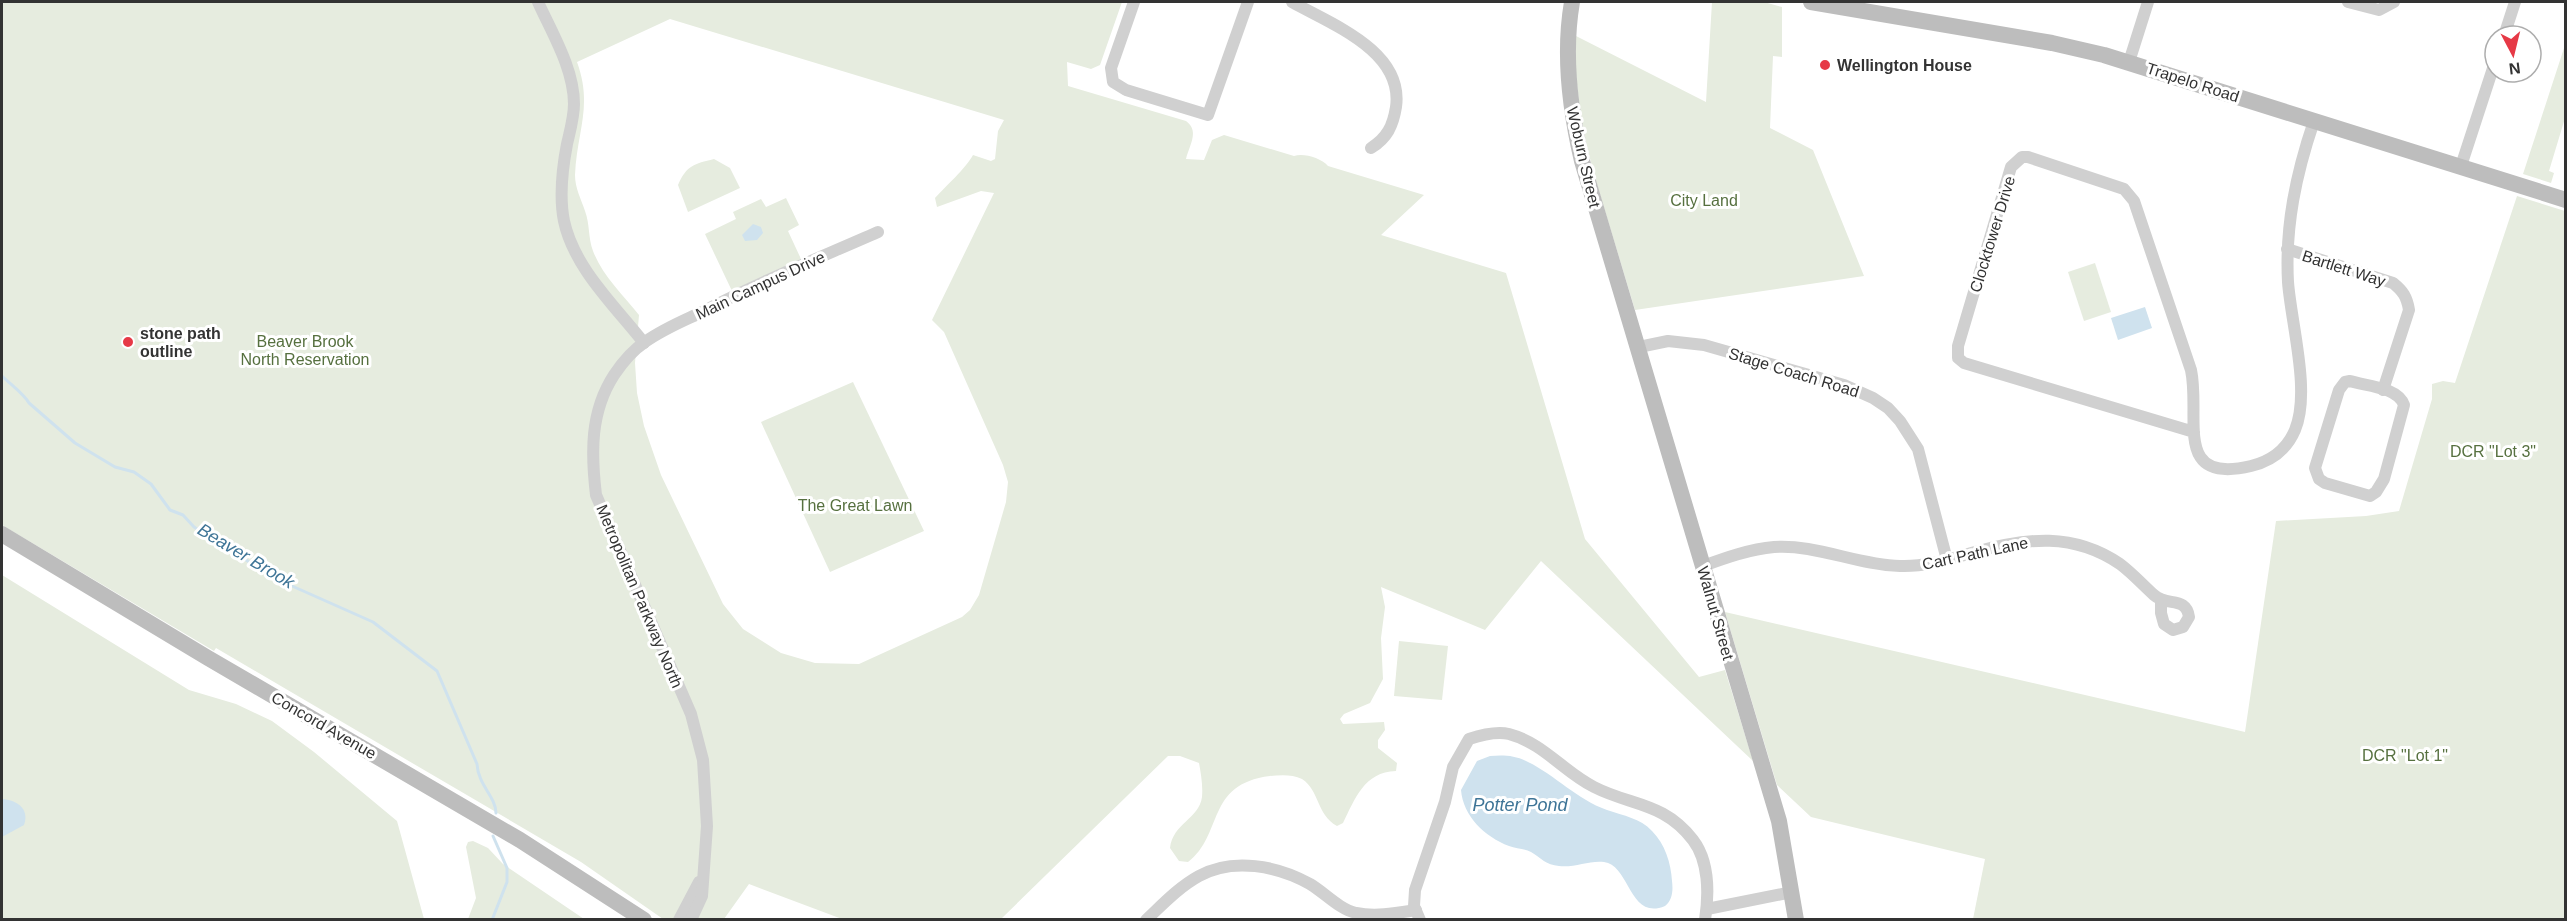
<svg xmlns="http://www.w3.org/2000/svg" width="2567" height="921" font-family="Helvetica,sans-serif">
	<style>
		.green { fill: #e6ecdf; fill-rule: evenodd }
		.water { fill: #cfe2ee }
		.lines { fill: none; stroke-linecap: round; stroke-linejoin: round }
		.stream { stroke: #cfe2ee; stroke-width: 3 }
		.street { stroke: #d0d0d0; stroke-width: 12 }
		.secondary { stroke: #bdbdbd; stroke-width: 16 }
		.poi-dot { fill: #e63946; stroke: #fff; stroke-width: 2 }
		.labels { text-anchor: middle; stroke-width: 6; stroke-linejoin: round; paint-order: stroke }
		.poi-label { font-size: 16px; font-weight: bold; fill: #333; stroke: #fff; text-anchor: start }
		.street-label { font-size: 16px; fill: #333; stroke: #fff }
		.park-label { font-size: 16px; fill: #56703f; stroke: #fff }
		.water-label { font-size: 18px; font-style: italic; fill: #3f7597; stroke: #fff }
	</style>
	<rect width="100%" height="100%" fill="#fff"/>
	<g class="green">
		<path d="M2 2H1122L1100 65 1091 69 1067 62 1068 86 1186 121C1200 131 1189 146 1186 159L1204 160 1212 140 1224 135 1294 156C1304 153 1321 158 1328 166L1424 195 1381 235 1506 273 1585 539 1699 677 1725 670 1753 761 1541 561 1485 630 1381 587 1385 607 1381 638 1383 679 1370 703 1344 714 1340 719 1343 724 1384 722 1385 730 1378 740V748L1397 763 1396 771C1364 772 1355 799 1343 823L1337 826C1316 814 1320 791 1302 779 1292 774 1280 775 1270 776 1205 784 1224 835 1188 862L1179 861 1170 848C1173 823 1199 819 1202 797 1203 786 1201 774 1199 763L1180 756H1168L1001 919H842L749 884 724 919H663L581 862 216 648 214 651 2 525ZM670 19 1004 120 998 131 995 159 991 161 973 155C966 168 946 186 935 198L937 207 981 191 994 193 932 320 944 332 1003 465 1008 482 1006 502 979 595 970 610 962 617 859 664 815 663 781 653 743 629 723 604 661 475 644 426 637 393 635 363 639 315C623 295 602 275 593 251 588 238 590 224 585 211 581 199 575 188 575 175 577 131 593 106 577 62Z"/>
		<path d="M1712 2H1764L1782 7V57L1773 56 1770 128 1813 150 1864 276 1635 310 1593 171 1582 125 1576 76V36L1706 102Z"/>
		<path d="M2565 45V118L2549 171 2554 173 2551 183 2523 174Z"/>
		<path d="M714 159 730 168 740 188 688 212 678 185C687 165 694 164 714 159Z"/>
		<path d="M2517 196 2565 211V919H1973L1985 859 1811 817 1777 785 1725 612 2245 732 2276 521 2366 516 2399 511 2432 399V384L2443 381 2455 383Z"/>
		<path d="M786 198 799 225 788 231 801 259 732 291 705 234 736 219 733 212 761 199 766 207Z"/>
		<path d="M2095 263 2111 312 2084 321 2068 272Z"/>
		<path d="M853 382 924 531 830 572 761 422Z"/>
		<path d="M2 575 189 690 236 704 272 721 314 752 397 821 424 919H2Z"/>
		<path d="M1399 641 1448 646 1442 700 1394 696Z"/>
		<path d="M473 841 488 848 503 864 584 919H468L476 898 466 847 468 842Z"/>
	</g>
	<g class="water">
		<path d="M753 224 761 227 763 233 757 240 745 241 742 235Z"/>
		<path d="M2145 307 2152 328 2118 340 2111 318Z"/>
		<path d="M1490 756C1502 755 1514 755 1526 761 1554 774 1576 799 1607 810 1624 816 1640 818 1652 831 1665 844 1671 863 1672 881 1673 889 1673 900 1665 906 1629 921 1630 865 1604 862 1590 860 1574 868 1559 866 1546 865 1541 858 1531 852 1524 848 1516 849 1509 846 1485 837 1463 816 1461 790L1477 761Z"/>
		<path d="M2 799C16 800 30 808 24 825L2 837Z"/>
	</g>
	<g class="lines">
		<g class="stream">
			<path d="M2 376C10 384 24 394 29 403L75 443 115 467 134 472 151 484 170 510 183 515 194 527 209 537 217 540 252 564 269 572 274 578 373 622 437 671 477 764C478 785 496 797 496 813"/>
			<path d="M492 920 507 882V868L493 836"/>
		</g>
		<g class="street">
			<path d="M538 2C552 33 574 69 574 104 574 117 570 131 567 144 562 170 559 196 564 221 574 268 615 306 644 343"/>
			<path d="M1134 2 1111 68 1113 82 1126 90 1208 115 1248 2"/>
			<path d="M1292 2C1331 24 1404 51 1396 107 1393 126 1387 138 1371 148"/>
			<path d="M2348 2 2379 10 2394 2"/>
			<path d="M2504 36 2515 2"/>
			<path d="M2129 62 2148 2"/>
			<path d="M2461 166 2495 62"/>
			<path d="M2287 249 2393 283C2403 291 2407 297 2409 310L2383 390"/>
			<path d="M1639 347 1668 341 1704 345 1844 385 1873 398 1888 408 1900 421 1918 449 1947 560"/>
			<path d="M2350 381C2366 386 2398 387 2404 405L2384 479 2376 492 2370 496 2325 483 2319 479 2315 468 2339 390 2345 382Z"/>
			<path d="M2194 432 1964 363 1958 358V346L2011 167 2022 157H2028L2124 189 2134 201 2191 370C2201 417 2172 485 2251 466 2271 461 2287 449 2295 430 2311 392 2291 323 2288 282 2285 226 2296 174 2314 121"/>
			<path d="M1703 566C1725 558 1750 549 1774 547 1816 544 1857 565 1900 566 1926 567 1950 559 1975 552 2027 538 2073 532 2120 564 2132 573 2143 585 2154 595 2167 607 2186 596 2189 617L2183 627 2173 630 2164 624 2161 613V601"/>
			<path d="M1707 909 1792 892"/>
			<path d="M679 920 699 882"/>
			<path d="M691 920 702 896 707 826 703 760 691 714 596 495C591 453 590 412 614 375 622 363 633 350 645 342 663 329 683 321 702 312 759 282 819 258 878 232"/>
			<path d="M1146 920C1163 904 1179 887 1199 876 1233 857 1278 866 1310 884 1325 893 1339 909 1356 913 1376 917 1397 913 1416 910"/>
			<path d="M1420 920 1414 906 1415 890 1445 802 1453 767 1469 739C1481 735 1496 731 1509 734 1543 743 1564 772 1594 787 1631 806 1664 802 1693 840 1709 861 1709 894 1705 920"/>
		</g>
		<g class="secondary">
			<path d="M1572 2C1563 54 1570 110 1582 161L1779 821 1796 920"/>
			<path d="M1811 2 2052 43 2104 55 2566 200"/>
			<path d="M2 534 208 658 520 840 644 920"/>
		</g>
	</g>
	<g class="poi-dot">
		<circle cx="1825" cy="65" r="6"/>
		<circle cx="128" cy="342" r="6"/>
	</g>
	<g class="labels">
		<g class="poi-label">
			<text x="1837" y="71">Wellington House</text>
			<text x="140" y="339">stone path<tspan x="140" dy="18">outline</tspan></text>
		</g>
		<g class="street-label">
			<text transform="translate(2193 82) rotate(18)" y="6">Trapelo Road</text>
			<text transform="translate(1584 157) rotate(77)" y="6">Woburn Street</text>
			<text transform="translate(1992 234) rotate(-73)" y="6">Clocktower Drive</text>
			<text transform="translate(2344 268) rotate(18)" y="6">Bartlett Way</text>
			<text transform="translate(760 285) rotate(-25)" y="6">Main Campus Drive</text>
			<text transform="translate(1794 372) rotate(17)" y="6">Stage Coach Road</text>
			<text transform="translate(1975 553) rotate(-12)" y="6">Cart Path Lane</text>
			<text transform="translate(640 596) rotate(67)" y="6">Metropolitan Parkway North</text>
			<text transform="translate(1716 613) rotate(74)" y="6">Walnut Street</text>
			<text transform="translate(324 725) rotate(30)" y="6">Concord Avenue</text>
		</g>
		<g class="park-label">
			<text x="1704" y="206">City Land</text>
			<text x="305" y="347">Beaver Brook<tspan x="305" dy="18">North Reservation</tspan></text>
			<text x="2493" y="457">DCR "Lot 3"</text>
			<text x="855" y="511">The Great Lawn</text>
			<text x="2405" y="761">DCR "Lot 1"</text>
		</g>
		<g class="water-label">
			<text transform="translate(246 556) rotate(31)" y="6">Beaver Brook</text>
			<text x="1520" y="811">Potter Pond</text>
		</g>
	</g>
	<rect width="2567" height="921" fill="none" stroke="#333333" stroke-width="6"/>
	<g transform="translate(2513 54) rotate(173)"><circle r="28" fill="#ffffff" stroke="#adadad" stroke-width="1.5"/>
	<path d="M0-4.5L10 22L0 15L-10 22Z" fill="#e63946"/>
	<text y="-9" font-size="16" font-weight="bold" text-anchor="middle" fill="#333333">N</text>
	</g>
</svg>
